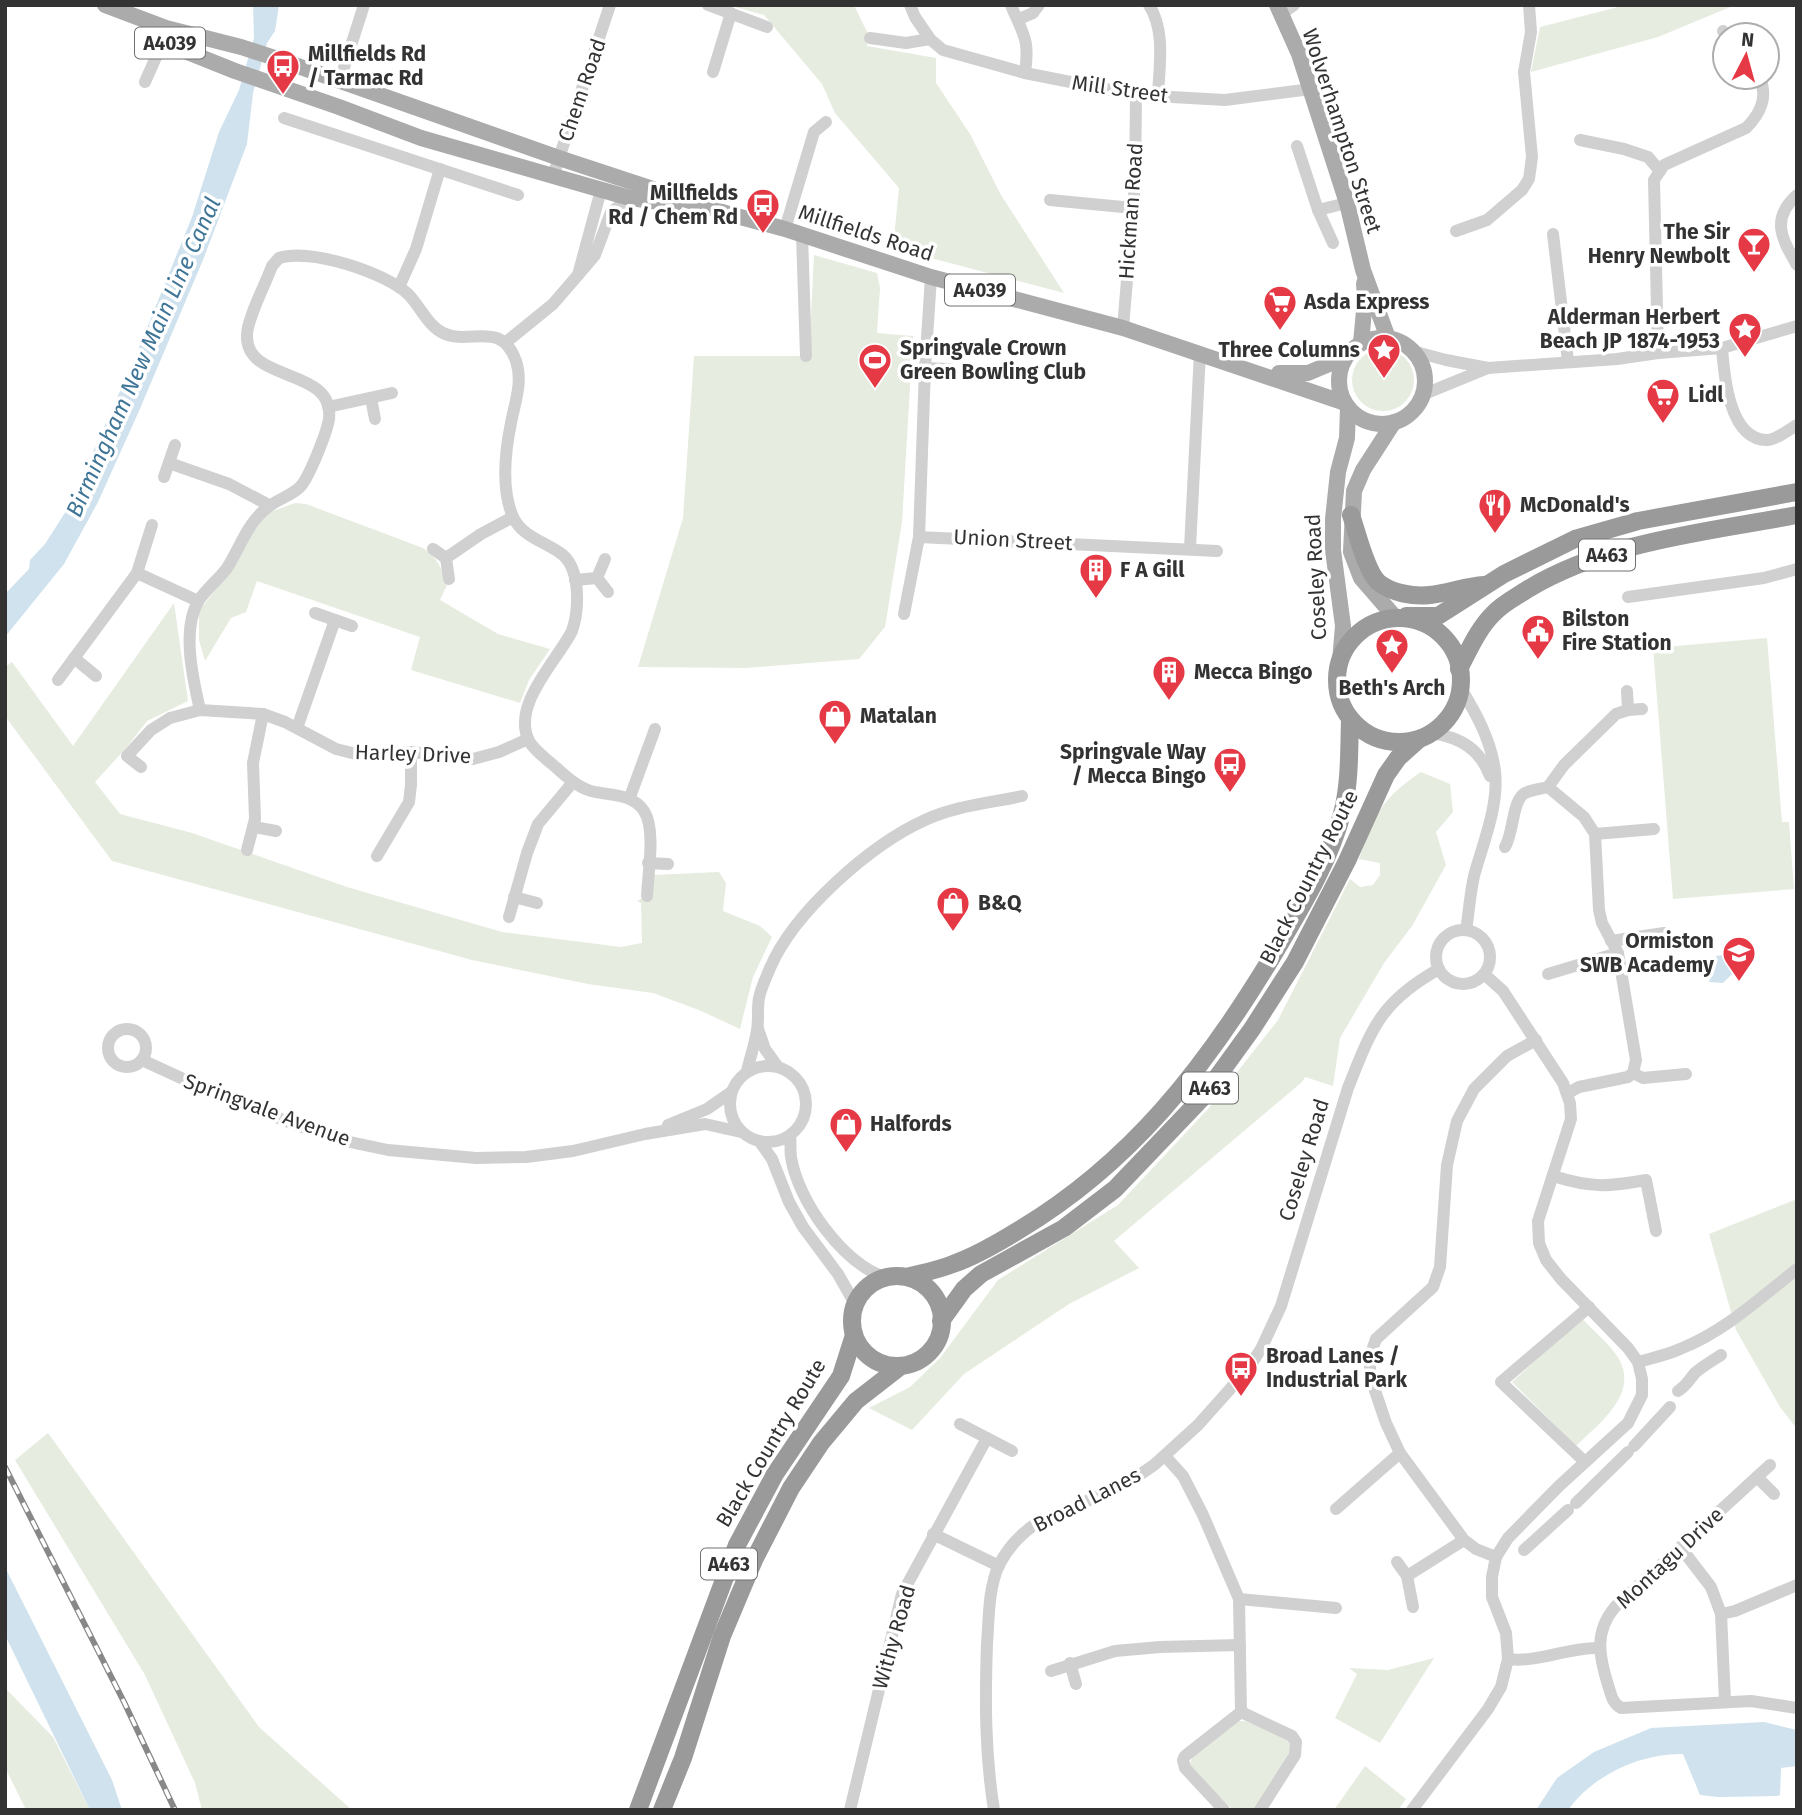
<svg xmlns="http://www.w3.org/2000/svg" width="1802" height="1815" font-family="'Fira Sans',sans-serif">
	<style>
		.green { fill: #e6ecdf }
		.water { fill: #cfe2ee }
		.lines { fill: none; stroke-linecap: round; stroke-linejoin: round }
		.minor { stroke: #d0d0d0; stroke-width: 12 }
		.major { stroke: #ababab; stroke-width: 16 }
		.highway { stroke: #9a9a9a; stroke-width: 18 }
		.rail-casing { stroke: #888; stroke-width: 6 }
		.rail { stroke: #fff; stroke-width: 3.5; stroke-dasharray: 10; stroke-linecap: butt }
		.labels { text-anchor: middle; stroke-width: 7; stroke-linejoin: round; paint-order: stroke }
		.shield { fill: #fff; stroke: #707070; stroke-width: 2 }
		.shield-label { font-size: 19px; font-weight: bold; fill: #333 }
		.poi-label { font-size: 21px; font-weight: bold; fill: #333; stroke: #fff; text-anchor: start }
		.street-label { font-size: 21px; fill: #333; stroke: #fff }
		.water-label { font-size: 23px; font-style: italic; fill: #3f7597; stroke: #fff }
	</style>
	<rect width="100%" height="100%" fill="#fff"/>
	<g class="green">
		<path d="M728 5H854L868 34 867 46 936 58V83L970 134 1001 195 1064 293 893 248 899 188 835 113 822 84 764 15Z"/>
		<path d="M1626 5H1735L1658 37 1531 72 1540 27Z"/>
		<path d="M814 255 877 273 880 288 877 333 913 336 902 522 885 627 859 659 746 668 638 667 683 518 694 356H809Z"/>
		<circle cx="1383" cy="380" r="31"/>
		<path d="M295 503 306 504 423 548C438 559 442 568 447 585L440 600 498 634 550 649 529 680 520 703 411 670 420 637 257 581 246 612 231 618 205 661 199 640V611L236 563 255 526 265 514Z"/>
		<path d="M174 603 188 701 147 721 126 748 95 782 120 814 192 833 347 887 502 932 621 947 642 943 641 903 637 901 650 894 654 875 719 872 726 883 723 911 760 926 772 937 753 977 740 1029 699 1010 653 993 588 984 472 960 112 861 5 716V667L12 662 73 746Z"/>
		<path d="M1767 638 1782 822H1789L1794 889 1673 899 1653 648Z"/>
		<path d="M1421 772 1450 784 1453 812 1436 832 1446 865 1412 926 1384 963 1340 1038 1333 1086 1305 1077 1302 1082 1114 1241 1139 1268 1069 1304 964 1374 912 1430 869 1408 910 1387 940 1358 998 1280 1118 1205 1208 1109 1278 1020 1350 879 1360 887 1373 885 1380 875V863L1359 859C1375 814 1380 800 1421 772Z"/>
		<path d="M1797 1199V1429L1780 1407 1736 1330 1709 1234Z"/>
		<path d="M1582 1318C1593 1331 1610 1344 1619 1359 1639 1395 1598 1424 1576 1446L1512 1382Z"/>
		<path d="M48 1433 259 1727 352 1810H202L195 1783 145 1675 15 1460Z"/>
		<path d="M1434 1658 1380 1743 1335 1718 1357 1674 1349 1668 1388 1670Z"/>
		<path d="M5 1688 53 1737 90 1810H26L5 1767Z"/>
		<path d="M1237 1721H1245L1289 1740 1292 1748 1256 1810H1233L1189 1767 1193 1755Z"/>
		<path d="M1365 1766 1406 1799 1398 1810H1334Z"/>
	</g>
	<g class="water">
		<path d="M253 5H279L275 31 267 43 253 93 247 144 203 260 139 411 98 502 64 564 5 637V594L29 569 30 560 45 544 68 508 136 355 192 217 219 132 239 90 254 38Z"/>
		<path d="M1749 952 1745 961 1723 983 1709 982 1716 956Z"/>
		<path d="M5 1567 112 1780 122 1810H90L5 1635Z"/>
		<path d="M1764 1722 1797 1730V1766L1781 1768 1780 1795 1777 1796 1718 1797 1700 1795 1683 1754C1641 1753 1593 1775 1568 1810H1536L1557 1778 1594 1752 1651 1728Z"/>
	</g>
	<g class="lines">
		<g class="minor">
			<path d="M708 5 767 27"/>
			<path d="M910 5 915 17 930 39 943 50 1025 73 1136 95 1225 100 1311 89"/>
			<path d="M1011 5C1023 35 1030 38 1025 73"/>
			<path d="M1149 5C1166 31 1159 68 1158 96"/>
			<path d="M1281 14 1294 5"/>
			<path d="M1019 19 1033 13 1039 5"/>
			<path d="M1723 31 1726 35"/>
			<path d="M870 38 906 43 930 39"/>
			<path d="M713 72 731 13"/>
			<path d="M340 80 364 5"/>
			<path d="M145 82 164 39"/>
			<path d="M284 118 518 195"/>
			<path d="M1580 140 1624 149 1648 157 1660 171"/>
			<path d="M1297 146 1318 210 1347 203"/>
			<path d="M553 176 610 5"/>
			<path d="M601 190 578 275 595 255 611 212 630 198"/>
			<path d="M1797 195C1770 219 1782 239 1797 265"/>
			<path d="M1050 200 1133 208"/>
			<path d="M1318 210 1333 243"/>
			<path d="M785 229 814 132 826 122"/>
			<path d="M1456 231 1487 220 1522 190 1529 179 1532 157 1524 72 1531 32 1529 5"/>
			<path d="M1553 234 1568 361"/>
			<path d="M802 235 806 356"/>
			<path d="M931 277 925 368 919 537 1217 551"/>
			<path d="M399 287 416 249 440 169"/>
			<path d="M1123 328 1135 184 1136 95"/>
			<path d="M505 343 553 304 578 275"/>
			<path d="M1722 348C1724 375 1729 440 1767 440 1776 440 1788 430 1797 425"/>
			<path d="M1412 351 1446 360 1488 368 1617 359 1658 353 1722 348 1797 326"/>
			<path d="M1658 353 1654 180 1664 165 1746 128C1760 114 1769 96 1759 77"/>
			<path d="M925 368 949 369"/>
			<path d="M1422 395 1488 368"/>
			<path d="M371 398 375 419"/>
			<path d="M328 407 392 393"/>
			<path d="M169 463 229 484 269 505"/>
			<path d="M164 477 175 445"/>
			<path d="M1190 548 1200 352"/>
			<path d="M433 549 446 558 449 579"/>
			<path d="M446 558 481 534 513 517"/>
			<path d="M137 573 198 601"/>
			<path d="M597 578 608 592"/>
			<path d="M575 580 597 578 605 559"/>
			<path d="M1628 597 1764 578 1797 569"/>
			<path d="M315 613 352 626"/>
			<path d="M904 614 919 537"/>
			<path d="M74 658 96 676"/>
			<path d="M58 680 137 573 152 525"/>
			<path d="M1460 687C1476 713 1491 740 1495 771 1499 806 1483 843 1474 876 1470 894 1469 912 1466 930"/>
			<path d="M200 710C193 679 181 629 199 600 207 588 219 579 227 568 241 546 247 523 268 507 278 499 291 496 300 487 309 478 327 432 329 419 335 366 245 384 247 335 247 319 266 283 272 266L279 258C310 248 384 272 408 294 420 306 428 326 443 333 470 346 501 319 516 361 523 382 515 402 511 423 505 452 501 489 513 517 523 538 547 542 563 555 581 571 579 611 572 631 557 661 511 705 529 741 534 750 544 757 552 764 564 774 576 787 591 791 611 796 632 793 644 811 656 829 648 873 647 896"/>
			<path d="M1628 710 1642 709"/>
			<path d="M297 728 335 620"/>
			<path d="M1433 733C1461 738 1480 749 1490 776"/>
			<path d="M141 767 127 756 151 730 170 718 200 710 263 714 285 722 336 749 356 754 411 752 473 759 499 752 528 739"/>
			<path d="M630 797 655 729"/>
			<path d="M254 827 276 831"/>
			<path d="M1595 834 1654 829"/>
			<path d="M1505 847C1514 832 1512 800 1525 793 1532 790 1540 789 1548 787"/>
			<path d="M247 850 255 819 253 763 263 714"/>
			<path d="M377 856 409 802 411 785V752"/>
			<path d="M648 863 668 864"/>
			<path d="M514 897 537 903"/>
			<path d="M509 917 527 853 538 824 573 782"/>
			<circle cx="1463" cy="957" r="27"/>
			<path d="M1611 941 1664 933"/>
			<path d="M1548 974 1618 953"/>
			<path d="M758 1029 765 1049 778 1067"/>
			<circle cx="127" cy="1048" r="19"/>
			<path d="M142 1060 205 1089 296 1125 350 1142 388 1150 476 1158 526 1157 573 1151 645 1134 705 1124 741 1132"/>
			<circle cx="768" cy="1104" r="38"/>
			<path d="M747 1071C750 1058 755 1044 757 1030 759 1020 757 1009 759 998 761 988 766 978 770 968 794 912 870 845 925 820 955 806 990 803 1022 796"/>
			<path d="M1633 1073 1643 1078 1686 1074"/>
			<path d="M1568 1093 1579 1087 1628 1077 1633 1073 1636 1060 1618 953 1602 923 1599 910 1595 834 1584 817 1548 787 1564 765 1616 714 1628 710 1627 691"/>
			<path d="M668 1125 707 1109 730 1093"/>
			<path d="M790 1135C791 1142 790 1150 791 1157 798 1201 842 1262 884 1277"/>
			<path d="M760 1142 772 1159 789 1202 803 1227 838 1274 855 1304"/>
			<path d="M1553 1176C1592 1188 1607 1187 1646 1180L1656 1231"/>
			<path d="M1638 1362C1652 1358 1667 1355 1680 1349 1724 1332 1760 1298 1797 1269"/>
			<path d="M1678 1391C1686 1386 1689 1380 1695 1373 1703 1366 1712 1361 1721 1355"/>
			<path d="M960 1424 1012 1451"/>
			<path d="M1634 1446 1670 1407"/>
			<path d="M1165 1456 1183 1476 1203 1515 1239 1599 1241 1712"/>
			<path d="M1585 1462 1501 1382 1589 1307"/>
			<path d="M1770 1465 1615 1607C1594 1632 1599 1656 1608 1685 1611 1694 1612 1703 1621 1708L1751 1701 1797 1708"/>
			<path d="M1757 1477 1774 1494"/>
			<path d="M1576 1503 1628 1452"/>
			<path d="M1336 1509 1400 1453"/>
			<path d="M933 1534 999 1566"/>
			<path d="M1681 1548 1711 1587 1721 1614 1735 1611 1797 1585"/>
			<path d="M1524 1550 1568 1510"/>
			<path d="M1496 1557 1476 1549 1464 1540 1400 1453 1386 1423 1370 1376V1356L1376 1339 1433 1287 1440 1267 1447 1165 1457 1121 1474 1089 1507 1056 1536 1040"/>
			<path d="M1397 1562 1407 1576 1413 1607"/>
			<path d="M1407 1576 1464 1540"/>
			<path d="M1239 1599 1336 1608"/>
			<path d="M1721 1614 1725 1701"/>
			<path d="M1508 1659C1538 1663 1568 1647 1599 1648"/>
			<path d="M1070 1663 1076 1684"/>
			<path d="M1051 1671 1115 1651 1160 1647 1240 1645"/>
			<path d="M1241 1712 1292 1736 1296 1742 1295 1755 1260 1810"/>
			<path d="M850 1810 902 1594 987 1438"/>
			<path d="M994 1810C985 1754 985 1700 987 1644 989 1619 988 1589 999 1565 1007 1549 1020 1535 1034 1525L1129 1482 1154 1465 1198 1425 1248 1369 1261 1349 1281 1306 1348 1088C1372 1028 1380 1002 1439 969"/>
			<path d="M1224 1810 1185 1768 1183 1760 1185 1756 1241 1712"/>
			<path d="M1412 1810 1488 1709 1501 1687 1508 1659 1506 1633 1492 1597V1577L1496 1557 1508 1538 1559 1486 1628 1423 1642 1395V1379L1638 1362 1628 1348 1561 1279 1546 1260 1539 1243 1538 1221 1571 1119 1570 1103 1563 1083 1503 991 1484 974"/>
		</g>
		<g class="major">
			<path d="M105 5 166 28 241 47 275 58 559 158 729 214 785 229 931 277 1123 328 1345 403"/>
			<path d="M1277 5 1299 54 1347 203 1363 270 1388 338"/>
			<path d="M147 29 185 51 235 71 339 107 421 138 630 198 675 204"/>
			<circle cx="1382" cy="381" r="43"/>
			<path d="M1361 343 1365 300 1364 283"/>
			<path d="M1279 373H1308L1346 357"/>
			<path d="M1394 616 1361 578 1351 552 1354 491 1363 470 1394 422"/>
			<path d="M1340 661 1343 626 1333 550V519L1338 472 1347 438 1348 408"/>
		</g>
		<g class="highway">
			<path d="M1351 515C1357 532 1366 571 1378 582 1391 593 1414 597 1430 595 1448 593 1466 586 1484 585"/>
			<path d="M1406 616H1438L1504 574 1575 539 1638 521 1797 492"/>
			<circle cx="1399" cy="680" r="62"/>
			<path d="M1459 669C1469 650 1478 629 1493 614 1503 603 1516 597 1528 589 1608 541 1707 532 1797 515"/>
			<circle cx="897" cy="1321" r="45"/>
			<path d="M907 1277C922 1273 938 1270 953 1264 976 1256 998 1243 1019 1230 1131 1163 1205 1068 1272 957 1299 911 1330 862 1343 810 1350 781 1349 750 1350 720"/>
			<path d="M941 1321 964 1289 981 1274 1064 1228 1115 1189 1202 1098 1252 1029 1295 962 1347 861 1386 775 1398 758 1418 740"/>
			<path d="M638 1810 737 1545 775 1474 841 1376 854 1335"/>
			<path d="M662 1810 683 1758 722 1636 754 1560 791 1488 821 1443 856 1401 901 1366"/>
		</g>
		<defs>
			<path id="rail" d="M5 1467 124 1702 175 1810"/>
		</defs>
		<use href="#rail" class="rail-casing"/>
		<use href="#rail" class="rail"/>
	</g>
	<defs>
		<symbol id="bus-pin" viewBox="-11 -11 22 30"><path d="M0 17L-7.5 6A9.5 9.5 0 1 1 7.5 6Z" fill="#e63946" stroke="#fff"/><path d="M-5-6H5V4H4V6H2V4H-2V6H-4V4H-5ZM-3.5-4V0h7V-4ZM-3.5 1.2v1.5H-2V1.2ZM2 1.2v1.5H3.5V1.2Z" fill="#fff"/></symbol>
		<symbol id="bar-pin" viewBox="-11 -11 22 30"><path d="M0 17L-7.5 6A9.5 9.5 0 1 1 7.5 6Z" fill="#e63946" stroke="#fff"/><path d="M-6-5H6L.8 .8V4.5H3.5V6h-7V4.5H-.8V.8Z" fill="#fff"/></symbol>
		<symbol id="supermarket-pin" viewBox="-11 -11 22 30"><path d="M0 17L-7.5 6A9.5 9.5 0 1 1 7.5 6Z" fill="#e63946" stroke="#fff"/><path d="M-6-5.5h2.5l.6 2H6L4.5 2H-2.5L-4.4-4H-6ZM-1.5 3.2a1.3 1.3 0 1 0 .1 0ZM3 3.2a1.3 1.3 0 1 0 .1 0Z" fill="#fff"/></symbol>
		<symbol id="sight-pin" viewBox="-11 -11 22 30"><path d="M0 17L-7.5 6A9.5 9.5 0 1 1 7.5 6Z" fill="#e63946" stroke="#fff"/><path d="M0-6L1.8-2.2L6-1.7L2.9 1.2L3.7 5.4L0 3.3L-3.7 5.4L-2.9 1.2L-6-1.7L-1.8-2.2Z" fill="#fff"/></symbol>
		<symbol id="stadium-pin" viewBox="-11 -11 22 30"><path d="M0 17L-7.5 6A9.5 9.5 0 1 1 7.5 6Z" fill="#e63946" stroke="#fff"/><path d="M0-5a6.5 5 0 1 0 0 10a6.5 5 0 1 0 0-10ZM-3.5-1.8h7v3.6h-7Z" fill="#fff"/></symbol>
		<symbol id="restaurant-pin" viewBox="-11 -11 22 30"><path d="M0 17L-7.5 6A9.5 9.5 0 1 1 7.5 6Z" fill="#e63946" stroke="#fff"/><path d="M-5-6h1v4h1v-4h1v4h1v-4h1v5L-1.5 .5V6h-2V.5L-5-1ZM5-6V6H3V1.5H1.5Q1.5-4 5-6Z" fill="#fff"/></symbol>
		<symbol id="building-pin" viewBox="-11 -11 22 30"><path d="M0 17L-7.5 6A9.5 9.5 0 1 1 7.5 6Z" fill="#e63946" stroke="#fff"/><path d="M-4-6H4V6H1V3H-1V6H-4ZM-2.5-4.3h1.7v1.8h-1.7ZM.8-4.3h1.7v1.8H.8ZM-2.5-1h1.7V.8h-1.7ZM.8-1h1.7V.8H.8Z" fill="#fff"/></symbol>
		<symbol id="civic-pin" viewBox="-11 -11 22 30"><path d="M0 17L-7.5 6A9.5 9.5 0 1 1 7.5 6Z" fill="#e63946" stroke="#fff"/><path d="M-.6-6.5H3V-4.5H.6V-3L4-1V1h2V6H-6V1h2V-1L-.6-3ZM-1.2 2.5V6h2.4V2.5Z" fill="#fff"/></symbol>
		<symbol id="shop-pin" viewBox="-11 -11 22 30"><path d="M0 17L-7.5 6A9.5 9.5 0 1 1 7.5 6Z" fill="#e63946" stroke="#fff"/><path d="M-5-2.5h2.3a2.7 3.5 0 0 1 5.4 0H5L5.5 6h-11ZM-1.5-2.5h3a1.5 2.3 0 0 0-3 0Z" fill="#fff"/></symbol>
		<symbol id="school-pin" viewBox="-11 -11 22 30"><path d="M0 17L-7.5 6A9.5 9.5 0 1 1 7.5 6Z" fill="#e63946" stroke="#fff"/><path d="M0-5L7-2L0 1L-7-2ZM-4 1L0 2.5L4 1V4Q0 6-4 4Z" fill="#fff"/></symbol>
	</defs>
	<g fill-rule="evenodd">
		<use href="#bus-pin" x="264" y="47" width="38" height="52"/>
		<use href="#bus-pin" x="744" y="186" width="38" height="52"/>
		<use href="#bar-pin" x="1735" y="225" width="38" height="52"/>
		<use href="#supermarket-pin" x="1261" y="283" width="38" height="52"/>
		<use href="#sight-pin" x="1726" y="310" width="38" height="52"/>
		<use href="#sight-pin" x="1365" y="331" width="38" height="52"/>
		<use href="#stadium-pin" x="856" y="341" width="38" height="52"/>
		<use href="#supermarket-pin" x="1644" y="376" width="38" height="52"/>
		<use href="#restaurant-pin" x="1476" y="486" width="38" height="52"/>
		<use href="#building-pin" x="1077" y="551" width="38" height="52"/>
		<use href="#civic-pin" x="1519" y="612" width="38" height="52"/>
		<use href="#sight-pin" x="1373" y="626" width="38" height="52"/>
		<use href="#building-pin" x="1150" y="653" width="38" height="52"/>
		<use href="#shop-pin" x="816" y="697" width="38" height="52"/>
		<use href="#bus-pin" x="1211" y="745" width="38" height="52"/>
		<use href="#shop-pin" x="934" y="884" width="38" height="52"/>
		<use href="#school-pin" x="1720" y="934" width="38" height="52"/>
		<use href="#shop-pin" x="827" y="1105" width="38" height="52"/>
		<use href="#bus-pin" x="1222" y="1349" width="38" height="52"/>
	</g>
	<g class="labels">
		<g class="shield">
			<rect x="135" y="27.5" width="70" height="31" rx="5"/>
			<rect x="945" y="274.5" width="70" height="31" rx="5"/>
			<rect x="1579" y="539.5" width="56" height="31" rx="5"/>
			<rect x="1182" y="1072.5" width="56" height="31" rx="5"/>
			<rect x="701" y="1548.5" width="56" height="31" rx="5"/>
		</g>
		<g class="shield-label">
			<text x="170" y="50">A4039</text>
			<text x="980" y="297">A4039</text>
			<text x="1607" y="562">A463</text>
			<text x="1210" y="1095">A463</text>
			<text x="729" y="1571">A463</text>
		</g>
		<g class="poi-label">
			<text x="308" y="61">Millfields Rd<tspan x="308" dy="24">/ Tarmac Rd</tspan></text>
			<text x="738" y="200" text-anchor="end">Millfields<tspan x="738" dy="24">Rd / Chem Rd</tspan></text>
			<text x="1730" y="239" text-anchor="end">The Sir<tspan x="1730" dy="24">Henry Newbolt</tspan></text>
			<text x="1304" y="309">Asda Express</text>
			<text x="1720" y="324" text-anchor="end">Alderman Herbert<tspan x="1720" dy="24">Beach JP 1874-1953</tspan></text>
			<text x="900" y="355">Springvale Crown<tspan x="900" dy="24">Green Bowling Club</tspan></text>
			<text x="1360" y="357" text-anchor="end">Three Columns</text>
			<text x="1688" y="402">Lidl</text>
			<text x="1520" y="512">McDonald's</text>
			<text x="1120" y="577">F A Gill</text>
			<text x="1562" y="626">Bilston<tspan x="1562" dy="24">Fire Station</tspan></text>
			<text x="1194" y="679">Mecca Bingo</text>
			<text x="1392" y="695" text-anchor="middle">Beth's Arch</text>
			<text x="860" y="723">Matalan</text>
			<text x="1206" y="759" text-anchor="end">Springvale Way<tspan x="1206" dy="24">/ Mecca Bingo</tspan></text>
			<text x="978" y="910">B&amp;Q</text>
			<text x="1714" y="948" text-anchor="end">Ormiston<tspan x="1714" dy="24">SWB Academy</tspan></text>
			<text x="870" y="1131">Halfords</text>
			<text x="1266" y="1363">Broad Lanes /<tspan x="1266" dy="24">Industrial Park</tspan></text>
		</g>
		<g class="street-label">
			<text transform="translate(1120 89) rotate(8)" y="7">Mill Street</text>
			<text transform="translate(582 90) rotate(-71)" y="7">Chem Road</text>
			<text transform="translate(1342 131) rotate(72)" y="7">Wolverhampton Street</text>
			<text transform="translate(1131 211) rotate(-86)" y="7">Hickman Road</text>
			<text transform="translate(866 233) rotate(18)" y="7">Millfields Road</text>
			<text transform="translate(1013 540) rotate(3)" y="7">Union Street</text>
			<text transform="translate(1316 577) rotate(-93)" y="7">Coseley Road</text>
			<text transform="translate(413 754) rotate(2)" y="7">Harley Drive</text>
			<text transform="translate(1309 877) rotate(-63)" y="7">Black Country Route</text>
			<text transform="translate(267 1110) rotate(20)" y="7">Springvale Avenue</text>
			<text transform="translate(1304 1160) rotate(-73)" y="7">Coseley Road</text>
			<text transform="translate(771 1443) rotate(-59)" y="7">Black Country Route</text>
			<text transform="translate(1087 1500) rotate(-27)" y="7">Broad Lanes</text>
			<text transform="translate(1670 1558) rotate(-43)" y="7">Montagu Drive</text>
			<text transform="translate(894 1637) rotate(-74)" y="7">Withy Road</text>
		</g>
		<g class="water-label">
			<text transform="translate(143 357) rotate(-66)" y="8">Birmingham New Main Line Canal</text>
		</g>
	</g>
	<rect width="1802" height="1815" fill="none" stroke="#333333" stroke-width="14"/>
	<g transform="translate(1746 56) rotate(6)"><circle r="33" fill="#ffffff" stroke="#adadad" stroke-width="2"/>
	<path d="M0-5L12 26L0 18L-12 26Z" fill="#e63946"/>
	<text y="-10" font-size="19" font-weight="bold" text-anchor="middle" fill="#333333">N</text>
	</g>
</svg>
